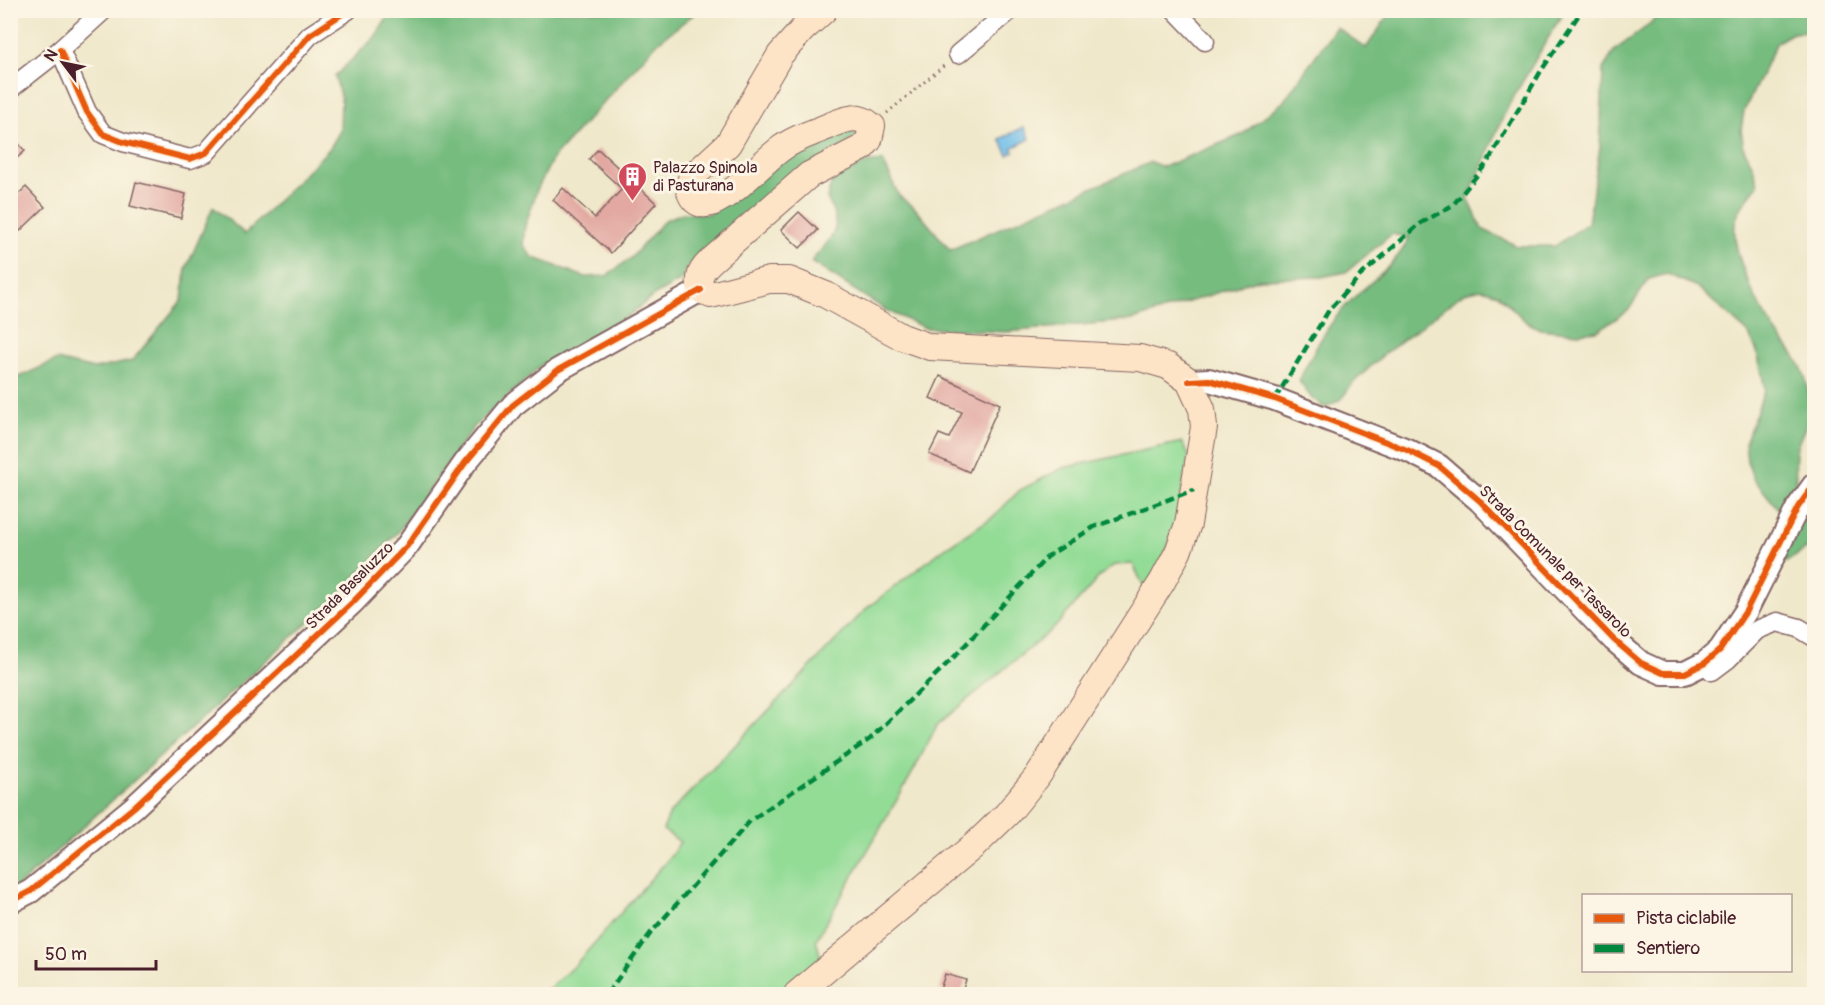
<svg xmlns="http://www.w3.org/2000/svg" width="1825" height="1005" font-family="Pangolin,sans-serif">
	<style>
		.green { fill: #93dc96; stroke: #6e7e60; stroke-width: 1.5 }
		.forest { fill: #76bc7f; stroke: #606e55; stroke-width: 1.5 }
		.water { fill: #6ebee9; stroke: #5c6e8a; stroke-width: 1.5 }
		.building { fill: #e2a8a1 }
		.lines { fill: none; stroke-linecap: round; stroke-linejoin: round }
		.minor-casing { stroke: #846563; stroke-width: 21 }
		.tertiary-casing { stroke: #846563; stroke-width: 26 }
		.secondary-casing { stroke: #846563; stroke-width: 28 }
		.path { stroke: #846563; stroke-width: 3; stroke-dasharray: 1.5 4.5; stroke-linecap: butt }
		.minor { stroke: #fff; stroke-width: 18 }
		.tertiary { stroke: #fff; stroke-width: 22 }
		.secondary { stroke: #fee4c6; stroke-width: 26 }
		.quiet { stroke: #00873e; stroke-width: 4.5; stroke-dasharray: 9 4.5; stroke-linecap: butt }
		.cycleway-casing { stroke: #fcf5e5; stroke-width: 10 }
		.cycleway { stroke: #e8590c; stroke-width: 6 }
		.labels { text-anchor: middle; stroke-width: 6; stroke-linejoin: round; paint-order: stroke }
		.poi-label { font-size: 16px; fill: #4a1f2b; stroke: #fcf5e5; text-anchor: start }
		.street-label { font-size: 16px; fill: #4a1f2b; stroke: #fcf5e5 }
	</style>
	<rect width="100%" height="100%" fill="#fcf5e5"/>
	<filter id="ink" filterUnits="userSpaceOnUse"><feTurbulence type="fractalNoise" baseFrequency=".0167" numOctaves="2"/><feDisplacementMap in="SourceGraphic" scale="12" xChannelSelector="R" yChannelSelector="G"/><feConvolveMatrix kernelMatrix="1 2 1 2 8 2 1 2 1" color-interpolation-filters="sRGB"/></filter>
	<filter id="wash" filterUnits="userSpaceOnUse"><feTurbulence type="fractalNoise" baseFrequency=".008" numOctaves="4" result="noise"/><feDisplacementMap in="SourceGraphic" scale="24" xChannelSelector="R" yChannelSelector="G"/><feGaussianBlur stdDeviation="1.35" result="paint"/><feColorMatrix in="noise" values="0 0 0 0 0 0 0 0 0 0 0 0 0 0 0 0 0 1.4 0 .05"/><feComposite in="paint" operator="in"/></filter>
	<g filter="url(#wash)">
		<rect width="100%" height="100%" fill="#f0e8cb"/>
		<path class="green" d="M1182 442 1189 455 1175 526 1163 560 1145 590 1133 564 1114 565 1099 577 1055 627 937 725 914 770 816 940 821 958 785 994H543L576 964 671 856 680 842 663 830 670 813 867 608 945 548 993 517 1020 490 1063 468Z"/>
		<g class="forest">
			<path d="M1392 10 1564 11 1507 108 1468 198 1482 229 1517 246H1555L1588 223 1600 147 1603 69 1615 50 1646 27 1663 11H1814V31L1793 33 1777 42 1744 111 1741 130 1744 149 1753 166 1758 184C1752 194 1739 207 1736 219 1728 247 1757 305 1774 329 1784 344 1798 356 1804 374 1807 381 1811 407 1809 415 1807 428 1797 440 1796 453 1793 479 1804 493 1779 510L1753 478 1747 461 1745 443 1765 389 1757 351 1748 333 1697 287 1667 274 1649 279 1628 311 1597 331 1578 333 1540 329 1525 321 1498 294 1482 289 1464 293 1382 356 1354 382 1341 399 1325 408 1310 396 1299 381C1311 355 1324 330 1343 309 1364 285 1396 267 1409 238L1392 234 1346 272 1321 277 1259 279 1133 320 1006 332 925 328 886 310 811 262C832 236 845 231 827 198L832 181 864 163 883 161 899 196 914 207 950 250 1151 162 1163 167 1241 135 1283 102 1336 27 1366 48Z"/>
			<path d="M392 11H698L658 42 553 158 537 190 525 226 523 244 532 257 585 277 606 276 631 258 665 220 683 213 709 214 811 141 856 128 860 134 766 198 686 269 683 279 655 295 624 319 544 363 474 427 399 531 336 597 17 887 11 889 10 381 57 360 94 369 132 361 182 300 186 269 213 207 245 234 330 148 340 131 341 99 335 76 375 37Z"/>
			<path d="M1814 494V544L1785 563 1779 562Z"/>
		</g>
		<path class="water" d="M1024 127 1030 139 1012 148 1014 152 1008 155 1000 139Z"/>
		<g id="blocks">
			<g class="building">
				<path d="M10 134 25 151 10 164Z"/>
				<path d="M598 149 656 203 611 253 553 200 563 188 595 218 622 189 589 159Z"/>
				<path d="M136 182 186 194 181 218 130 206Z"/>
				<path d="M26 187 45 207 20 231 10 222V202Z"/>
				<path d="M799 212 818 230 800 248 781 230Z"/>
				<path d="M940 376 1000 404 969 472 929 454 939 434 949 438 962 412 930 398Z"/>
				<path d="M945 974 966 980 961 994 940 990Z"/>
			</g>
		</g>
	</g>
	<g filter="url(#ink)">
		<use href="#blocks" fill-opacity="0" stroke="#846563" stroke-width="1.5"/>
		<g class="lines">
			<defs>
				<g id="minor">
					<path d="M1175 10 1205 41"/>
					<path d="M60 50 87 112 103 134 123 142 190 159 206 153 310 35 348 10"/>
					<path d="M958 54 1011 10"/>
					<path d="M10 89 60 50 104 10"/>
					<path d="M1705 663 1712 671 1728 659 1757 630 1777 622 1799 628 1814 637"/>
				</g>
				<g id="tertiary">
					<path d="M1189 381 1209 380 1275 399 1407 450 1439 466 1480 501 1614 640 1641 663 1663 673H1685L1705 663 1720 650 1746 611 1798 507 1814 485"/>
					<path d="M10 902 31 891 134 807 352 603 407 546 465 463 513 405 558 370 701 290"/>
				</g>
				<path id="secondary" d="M797 994 977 843 1007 814 1037 777 1162 582 1178 552 1188 524 1204 427 1202 409 1189 381 1168 366 1140 358 930 347 902 337 826 295 789 280H769L711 295 701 290C697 276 702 269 712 260L809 175 862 148 869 140 872 126C857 113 846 119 829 126 813 133 794 138 779 150 757 167 739 190 714 202 696 211 684 192 692 177L728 144 780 55 803 29 824 10"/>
			</defs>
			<use href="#minor" class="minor-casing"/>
			<use href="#tertiary" class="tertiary-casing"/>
			<use href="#secondary" class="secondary-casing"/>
			<path class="path" d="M887 113 946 64"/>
			<use href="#minor" class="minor"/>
			<use href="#tertiary" class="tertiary"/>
			<use href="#secondary" class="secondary"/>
			<g class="quiet">
				<path d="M1275 399 1329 310 1360 276 1421 223 1453 205 1487 163 1541 71 1582 10"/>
				<path d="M607 994 650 934 751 820 870 739 955 656 1048 556 1094 527 1194 490"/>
			</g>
			<defs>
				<g id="cycleway">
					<path d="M60 50 87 112 103 134 123 142 190 159 206 153 310 35 348 10"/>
					<path d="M1189 381 1209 380 1275 399 1407 450 1439 466 1480 501 1614 640 1641 663 1663 673H1685L1705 663 1720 650 1746 611 1798 507 1814 485"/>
					<path d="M10 902 31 891 134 807 352 603 407 546 465 463 513 405 558 370 701 290"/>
				</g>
			</defs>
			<use href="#cycleway" class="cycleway-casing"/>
			<use href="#cycleway" class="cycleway"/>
		</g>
	</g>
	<defs>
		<symbol id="building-pin" viewBox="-11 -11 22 30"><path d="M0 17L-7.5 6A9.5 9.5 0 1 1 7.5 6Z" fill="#d1495b" stroke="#fcf5e5"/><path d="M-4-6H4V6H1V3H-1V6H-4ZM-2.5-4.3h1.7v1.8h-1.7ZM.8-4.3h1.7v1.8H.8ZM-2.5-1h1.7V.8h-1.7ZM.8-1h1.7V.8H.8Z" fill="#fff"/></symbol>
	</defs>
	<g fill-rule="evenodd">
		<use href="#building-pin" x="616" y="160" width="33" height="45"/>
	</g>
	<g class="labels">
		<g class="poi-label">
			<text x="653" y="173">Palazzo Spinola<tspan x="653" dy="18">di Pasturana</tspan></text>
		</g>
		<g class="street-label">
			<text transform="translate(1556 561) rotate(45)" y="6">Strada Comunale per Tassarolo</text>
			<text transform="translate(349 585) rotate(-45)" y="6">Strada Basaluzzo</text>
		</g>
	</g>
	<rect width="1825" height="1005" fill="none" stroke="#fcf5e5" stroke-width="36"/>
	<rect x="1582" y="894" width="210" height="78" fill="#fcf5e5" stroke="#b59f9b" stroke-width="1.5"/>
	<rect x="1594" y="914" width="30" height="9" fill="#e8590c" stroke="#b59f9b" stroke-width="1.5"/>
	<text x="1636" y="924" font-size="18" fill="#4a1f2b">Pista ciclabile</text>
	<rect x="1594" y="944" width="30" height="9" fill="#00873e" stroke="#b59f9b" stroke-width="1.5"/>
	<text x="1636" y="954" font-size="18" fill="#4a1f2b">Sentiero</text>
	<g transform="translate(63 63) rotate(302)" stroke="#fcf5e5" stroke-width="4.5" paint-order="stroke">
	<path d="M0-4.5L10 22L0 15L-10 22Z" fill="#4a1f2b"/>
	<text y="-9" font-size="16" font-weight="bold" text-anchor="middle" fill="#4a1f2b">N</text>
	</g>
	<path d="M36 960v9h120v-9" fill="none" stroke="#4a1f2b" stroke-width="3"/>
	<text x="45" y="960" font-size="18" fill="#4a1f2b" stroke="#fcf5e5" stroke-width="4.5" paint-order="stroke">50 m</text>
</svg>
